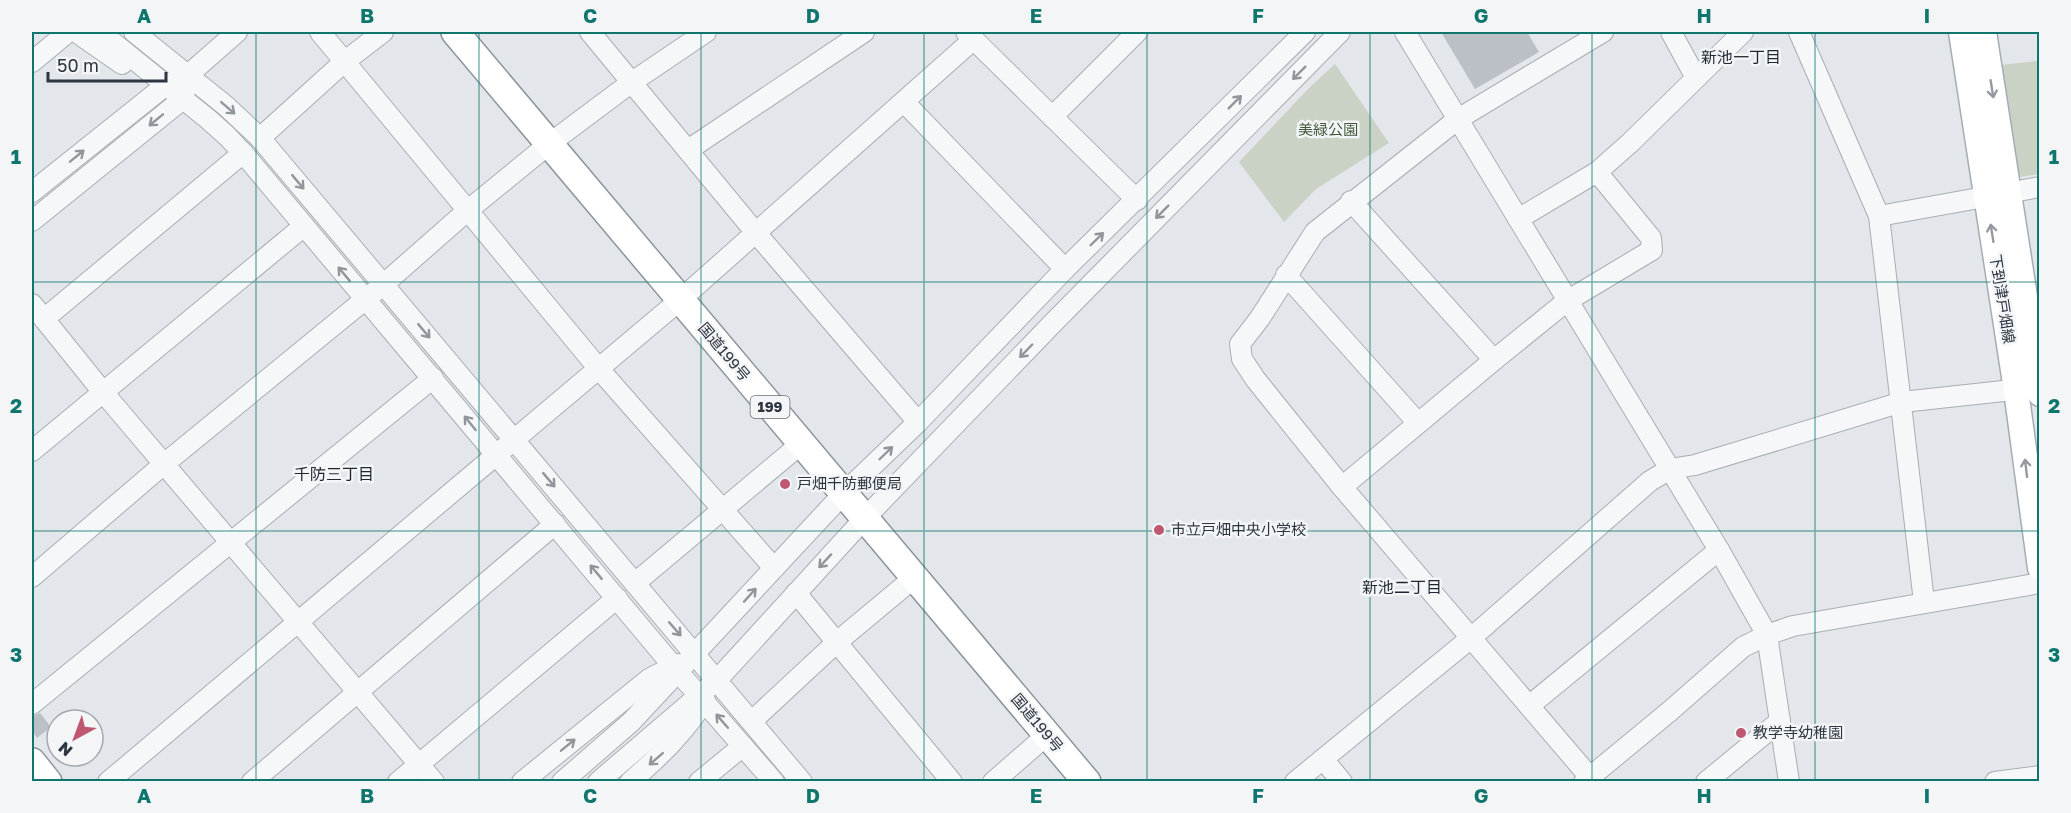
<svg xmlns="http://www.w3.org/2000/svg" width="2071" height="813" font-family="'Golos Text','Noto Sans JP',sans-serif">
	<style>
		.green { fill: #cad2c5 }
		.building { fill: #bbc0c6 }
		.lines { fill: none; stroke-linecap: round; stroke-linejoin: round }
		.minor-casing { stroke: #a9adb4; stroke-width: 22 }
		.major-casing { stroke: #a4acb4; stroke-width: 27 }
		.highway-casing { stroke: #8c959e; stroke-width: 30 }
		.minor { stroke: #f5f7f8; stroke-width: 20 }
		.major { stroke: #fff; stroke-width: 24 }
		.highway { stroke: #fff; stroke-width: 27 }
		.oneway { stroke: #91969c }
		.oneway2 { stroke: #969aa0 }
		.grid { fill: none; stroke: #0f766e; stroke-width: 1.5; stroke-opacity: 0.55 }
		.poi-dot { fill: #bf5771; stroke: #f3f5f7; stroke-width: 2 }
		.labels { text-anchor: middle; stroke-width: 5; stroke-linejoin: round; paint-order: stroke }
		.shield { fill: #f3f5f7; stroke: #686f77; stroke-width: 1.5 }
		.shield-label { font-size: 14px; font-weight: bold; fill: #2d3540 }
		.park-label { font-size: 15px; fill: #445a3c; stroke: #f3f5f7 }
		.street-label { font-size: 15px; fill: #2d3540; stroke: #f3f5f7 }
		.poi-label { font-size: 15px; fill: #2d3540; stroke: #f3f5f7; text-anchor: start }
		.neighbourhood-label { font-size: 16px; fill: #1f2731; stroke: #f3f5f7 }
		.neatline { fill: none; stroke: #0f766e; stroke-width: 2 }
		.grid-label { font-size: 20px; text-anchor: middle; font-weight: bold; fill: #0f766e }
	</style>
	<rect width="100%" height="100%" fill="#e3e6ea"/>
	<g class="green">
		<path d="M2037 61 2040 62 2039 174 2020 177 2002 65Z"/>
		<path d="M1335 64 1389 143 1316 189 1284 222 1239 162 1308 89Z"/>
	</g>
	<g class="building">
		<path d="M1441 32H1527L1539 52 1475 89Z"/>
		<path d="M40 713 51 727 37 738 32 731V716Z"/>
	</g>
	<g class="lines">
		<defs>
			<g id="minor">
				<path d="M76 32 122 64"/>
				<path d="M100 32 208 119 227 136 243 153 673 666 774 782"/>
				<path d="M134 32 226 106 260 138 802 782"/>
				<path d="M320 32 599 369 774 568"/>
				<path d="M590 32 756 233 918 422"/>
				<path d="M966 32 1137 200"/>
				<path d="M1405 32 1719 550 1767 635 1789 782"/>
				<path d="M1671 32 1696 78"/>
				<path d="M1799 32 1879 216 1924 602"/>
				<path d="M32 62 68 32"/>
				<path d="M904 102 1065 269"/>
				<path d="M1052 117 1137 32"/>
				<path d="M260 138 344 62 383 32"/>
				<path d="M688 150 864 32"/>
				<path d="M32 192 166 85 188 75 237 32"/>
				<path d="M1351 201 1494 360"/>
				<path d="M1879 216 2040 187"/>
				<path d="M1518 219 1597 172 1630 143 1743 32"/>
				<path d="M32 221 183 99 186 86"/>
				<path d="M1286 275 1418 423"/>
				<path d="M32 304 102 391 434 782"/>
				<path d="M44 319 243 153"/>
				<path d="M32 451 304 226"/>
				<path d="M1342 487 1494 360 1567 301 1652 250 1651 238 1597 172"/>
				<path d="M32 577 164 464 384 284 467 211 549 144 632 82 706 32"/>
				<path d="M635 583 802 443"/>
				<path d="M796 593 952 782"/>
				<path d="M32 704 433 378"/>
				<path d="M1529 706 1719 550"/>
				<path d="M752 721 837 642 915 577"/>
				<path d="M1323 759 1342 782"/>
				<path d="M108 782 680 300 974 39"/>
				<path d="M252 782 555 524"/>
				<path d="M398 782 617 598"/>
				<path d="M522 782 649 679 678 664"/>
				<path d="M562 782 631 722 844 493 918 422 1065 269 1305 32"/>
				<path d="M598 782 717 680 865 518 1051 325 1340 32"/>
				<path d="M630 782C659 757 685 732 705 700"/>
				<path d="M699 782 743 746"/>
				<path d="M993 782 1047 735"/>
				<path d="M1295 782 1471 638 1650 481 1670 469 1695 465 1902 402 2031 388"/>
				<path d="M1584 782 1670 711 1743 647 1767 635 1793 626 2040 583"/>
				<path d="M1594 782 1342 487 1256 380 1242 359 1240 344 1260 318 1315 232 1458 119 1603 32"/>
				<path d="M1706 782 1780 721"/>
				<path d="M1995 782 2040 776"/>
			</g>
			<g id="major">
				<path d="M1961 32 2016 390 2040 568"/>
				<path d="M1984 32 2040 394"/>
			</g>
			<g id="highway">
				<path d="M455 32 1087 782"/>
				<path d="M32 762 48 782"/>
			</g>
		</defs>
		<use href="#minor" class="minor-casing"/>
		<use href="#major" class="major-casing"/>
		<use href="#highway" class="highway-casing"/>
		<use href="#minor" class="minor"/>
		<use href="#major" class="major"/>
		<use href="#highway" class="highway"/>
	</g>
	<defs><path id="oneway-shaft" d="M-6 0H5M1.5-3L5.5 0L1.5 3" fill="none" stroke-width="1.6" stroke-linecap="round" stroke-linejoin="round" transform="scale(1.5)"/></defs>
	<g class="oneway">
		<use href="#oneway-shaft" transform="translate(1299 73) rotate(135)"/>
		<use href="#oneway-shaft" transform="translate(1235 102) rotate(-45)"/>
		<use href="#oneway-shaft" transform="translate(228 108) rotate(41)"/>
		<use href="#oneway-shaft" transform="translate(156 120) rotate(141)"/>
		<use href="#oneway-shaft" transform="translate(77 156) rotate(-39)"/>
		<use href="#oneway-shaft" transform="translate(298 182) rotate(50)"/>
		<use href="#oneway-shaft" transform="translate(1162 212) rotate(135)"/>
		<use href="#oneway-shaft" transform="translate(1097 239) rotate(-44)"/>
		<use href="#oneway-shaft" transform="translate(344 274) rotate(-130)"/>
		<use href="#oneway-shaft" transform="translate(424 331) rotate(50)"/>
		<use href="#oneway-shaft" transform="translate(1026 351) rotate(134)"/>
		<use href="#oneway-shaft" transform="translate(470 423) rotate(-129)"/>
		<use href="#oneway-shaft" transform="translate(886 453) rotate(-44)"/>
		<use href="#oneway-shaft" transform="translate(549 480) rotate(50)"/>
		<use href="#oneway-shaft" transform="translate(825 561) rotate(133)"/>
		<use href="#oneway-shaft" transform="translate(596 572) rotate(-130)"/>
		<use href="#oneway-shaft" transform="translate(750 595) rotate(-48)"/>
		<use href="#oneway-shaft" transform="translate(675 629) rotate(49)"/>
		<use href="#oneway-shaft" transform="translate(722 721) rotate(-131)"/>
		<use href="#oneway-shaft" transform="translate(568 745) rotate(-39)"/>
		<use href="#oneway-shaft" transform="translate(656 759) rotate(139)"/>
	</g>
	<g class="oneway2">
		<use href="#oneway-shaft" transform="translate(1992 89) rotate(81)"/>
		<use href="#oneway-shaft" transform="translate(1992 233) rotate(-99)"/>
		<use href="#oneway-shaft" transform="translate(2026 468) rotate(-97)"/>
	</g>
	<path class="grid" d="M256 32V782M479 32V782M701 32V782M924 32V782M1147 32V782M1370 32V782M1592 32V782M1815 32V782M32 282H2040M32 531H2040"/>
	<g class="poi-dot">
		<circle cx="785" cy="484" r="6"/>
		<circle cx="1159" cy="530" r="6"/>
		<circle cx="1741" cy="733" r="6"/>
	</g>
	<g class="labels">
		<rect class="shield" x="750.5" y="396" width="39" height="22" rx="4.5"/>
		<g class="shield-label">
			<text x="770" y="412">199</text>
		</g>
		<g class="park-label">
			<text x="1328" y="135">美緑公園</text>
		</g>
		<g class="street-label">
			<text transform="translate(2002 299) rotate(81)" y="5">下到津戸畑線</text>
			<text transform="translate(724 352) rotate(50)" y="5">国道199号</text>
			<text transform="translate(1037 723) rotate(50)" y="5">国道199号</text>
		</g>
		<g class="poi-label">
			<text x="797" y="489">戸畑千防郵便局</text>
			<text x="1171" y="535">市立戸畑中央小学校</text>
			<text x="1753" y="738">教学寺幼稚園</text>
		</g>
		<g class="neighbourhood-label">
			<text x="1741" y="63">新池一丁目</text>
			<text x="334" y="480">千防三丁目</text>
			<text x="1402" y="593">新池二丁目</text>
		</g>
	</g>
	<rect width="2071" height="813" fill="none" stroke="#f3f5f7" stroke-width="66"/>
	<g transform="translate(75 738) rotate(221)"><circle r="28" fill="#f3f5f7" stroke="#a4a8ae" stroke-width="1.5"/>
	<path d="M0-4.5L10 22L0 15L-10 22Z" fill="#bf5771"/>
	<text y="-9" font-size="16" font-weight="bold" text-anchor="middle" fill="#2d3540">N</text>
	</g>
	<path d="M48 72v9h118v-9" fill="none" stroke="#2d3540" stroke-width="3"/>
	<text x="57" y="72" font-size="18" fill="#2d3540" stroke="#f3f5f7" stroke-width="4.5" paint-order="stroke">50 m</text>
	<rect x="33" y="33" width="2005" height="747" class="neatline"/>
	<g class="grid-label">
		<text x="144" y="23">A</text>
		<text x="367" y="23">B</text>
		<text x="590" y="23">C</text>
		<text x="813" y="23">D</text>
		<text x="1036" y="23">E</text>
		<text x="1258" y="23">F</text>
		<text x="1481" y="23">G</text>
		<text x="1704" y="23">H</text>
		<text x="1927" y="23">I</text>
		<text x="16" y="164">1</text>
		<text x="2054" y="164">1</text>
		<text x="16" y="413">2</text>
		<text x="2054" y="413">2</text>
		<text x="16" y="662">3</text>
		<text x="2054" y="662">3</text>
		<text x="144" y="803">A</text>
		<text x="367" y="803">B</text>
		<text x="590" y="803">C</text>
		<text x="813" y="803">D</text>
		<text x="1036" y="803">E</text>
		<text x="1258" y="803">F</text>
		<text x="1481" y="803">G</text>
		<text x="1704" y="803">H</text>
		<text x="1927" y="803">I</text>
	</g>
</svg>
